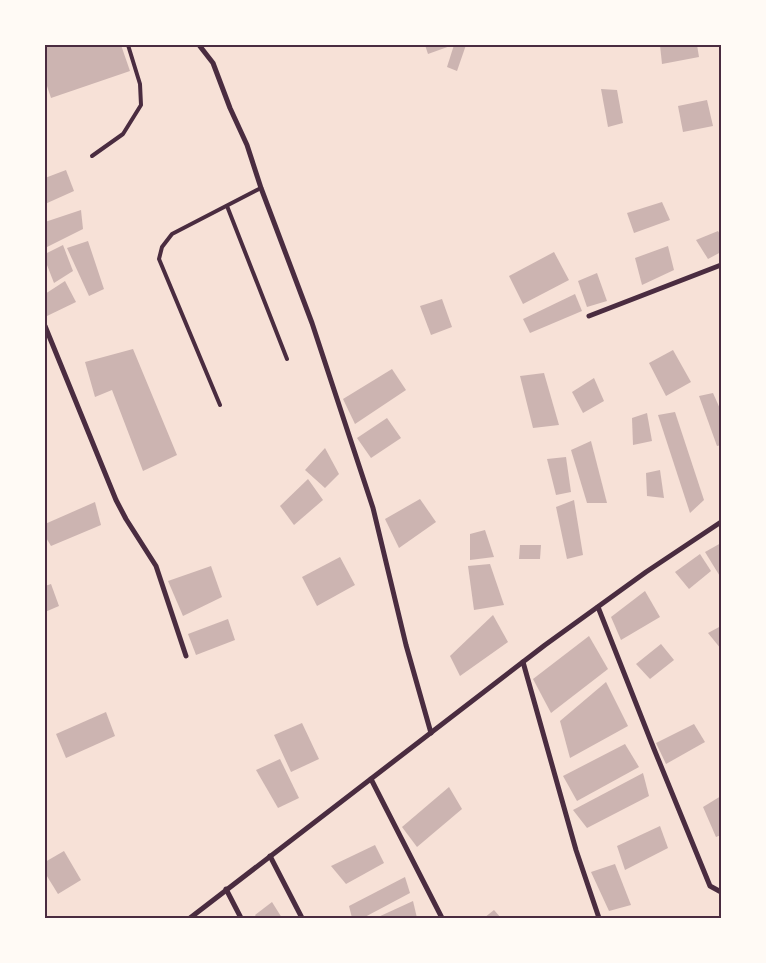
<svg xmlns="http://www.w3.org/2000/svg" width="766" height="963" font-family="'Archivo Narrow',sans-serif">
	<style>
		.building { fill: #ccb4b1 }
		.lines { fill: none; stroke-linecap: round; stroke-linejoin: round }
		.service { stroke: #4a2c40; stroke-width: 4 }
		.minor { stroke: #4a2c40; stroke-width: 5 }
		.neatline { fill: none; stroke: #4a2c40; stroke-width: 2 }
	</style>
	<rect width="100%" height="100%" fill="#f7e1d7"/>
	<g class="building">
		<path d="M45 45H121L130 71 51 98 45 80Z"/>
		<path d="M425 45H453L428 54Z"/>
		<path d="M454 45H466L457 71 447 67Z"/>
		<path d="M660 45H697L699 57 662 64Z"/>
		<path d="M601 89 617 90 623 123 608 127Z"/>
		<path d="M707 100 713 126 683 132 678 106Z"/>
		<path d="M66 170 74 191 45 204V178Z"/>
		<path d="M662 202 670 220 634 233 627 213Z"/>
		<path d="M81 210 83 229 45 248V222Z"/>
		<path d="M718 231 721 236V252L708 259 696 240Z"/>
		<path d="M88 241 104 289 89 296 67 248Z"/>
		<path d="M63 245 73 271 54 283 45 260V254Z"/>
		<path d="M668 246 674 270 642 285 635 258Z"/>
		<path d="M554 252 569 280 523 304 509 276Z"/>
		<path d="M597 273 607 301 587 307 578 281Z"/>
		<path d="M65 281 76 302 47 316 45 312V294Z"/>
		<path d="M575 294 582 311 530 333 523 319Z"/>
		<path d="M442 299 452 327 431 335 420 306Z"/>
		<path d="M133 349 177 455 143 471 112 390 95 397 85 362Z"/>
		<path d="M673 350 691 382 666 396 649 363Z"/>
		<path d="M392 369 406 390 355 424 343 399Z"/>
		<path d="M544 373 559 425 533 428 520 376Z"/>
		<path d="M594 378 604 401 583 413 572 392Z"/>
		<path d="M713 393 721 411V445L717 446 699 396Z"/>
		<path d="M675 412 704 500 690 513 658 415Z"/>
		<path d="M647 413 652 441 633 445 632 418Z"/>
		<path d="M387 418 401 438 371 458 357 438Z"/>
		<path d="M591 441 607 503H587L571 450Z"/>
		<path d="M325 448 339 474 325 488 305 470Z"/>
		<path d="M566 457 571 492 556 495 547 459Z"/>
		<path d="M660 470 664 498 647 496 646 473Z"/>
		<path d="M308 479 323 500 294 525 280 506Z"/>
		<path d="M420 499 436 522 399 548 385 519Z"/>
		<path d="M574 500 583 555 567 559 556 507Z"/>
		<path d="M95 502 101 525 51 546 45 536V524Z"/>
		<path d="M485 530 494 557 470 560V534Z"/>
		<path d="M721 543V578L705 552Z"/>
		<path d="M520 545H541L540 559H519Z"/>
		<path d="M700 554 711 571 689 589 675 572Z"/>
		<path d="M340 557 355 585 317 606 302 577Z"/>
		<path d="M490 564 504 605 474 610 468 566Z"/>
		<path d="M211 566 222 597 183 616 168 581Z"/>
		<path d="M51 584 59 606 45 612V586Z"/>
		<path d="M645 591 660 617 621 640 611 617Z"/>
		<path d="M493 615 508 642 460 676 450 656Z"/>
		<path d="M228 619 235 640 196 655 188 634Z"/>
		<path d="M721 626V649L708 633Z"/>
		<path d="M589 636 608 669 551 713 533 679Z"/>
		<path d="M661 644 674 660 650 679 636 664Z"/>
		<path d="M606 682 628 726 570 758 560 721Z"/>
		<path d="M106 712 115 736 66 758 56 734Z"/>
		<path d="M302 723 319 759 291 772 274 735Z"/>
		<path d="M694 724 705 742 666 764 656 743Z"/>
		<path d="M625 744 639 767 577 801 563 776Z"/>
		<path d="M280 759 299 798 278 808 256 770Z"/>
		<path d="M643 773 649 796 587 828 573 810Z"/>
		<path d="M449 787 462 809 417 847 402 827Z"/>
		<path d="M721 796V835L716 837 703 807Z"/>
		<path d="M660 826 668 848 625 870 617 846Z"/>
		<path d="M375 845 384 863 346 884 331 866Z"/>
		<path d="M64 851 81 880 58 894 45 873V862Z"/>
		<path d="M615 864 631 905 609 911 591 872Z"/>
		<path d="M405 877 410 893 363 918H352L349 906Z"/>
		<path d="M413 901 417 918H376Z"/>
		<path d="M272 902 282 918H257L255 915Z"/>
		<path d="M494 910 501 918H484Z"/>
	</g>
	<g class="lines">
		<g class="service">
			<path d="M92 156 123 134 141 105 140 84 128 45"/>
			<path d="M227 206 287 359"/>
			<path d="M220 405 159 259 162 247 172 234 261 188"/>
		</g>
		<g class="minor">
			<path d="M199 45 213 63 230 108 247 145 261 188 312 323 373 508 406 645 431 733"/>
			<path d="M589 316 721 265"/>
			<path d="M45 326 116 500 126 519 156 566 186 656"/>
			<path d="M598 607 654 749 710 886 721 892"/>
			<path d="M523 662 576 850 599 918"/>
			<path d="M371 779 442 918"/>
			<path d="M270 856 302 918"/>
			<path d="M226 889 241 918"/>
			<path d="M190 918 545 645 646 572 721 522"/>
		</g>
	</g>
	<rect width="766" height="963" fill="none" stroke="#fffaf5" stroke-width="92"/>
	<rect x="46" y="46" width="674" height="871" class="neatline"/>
</svg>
